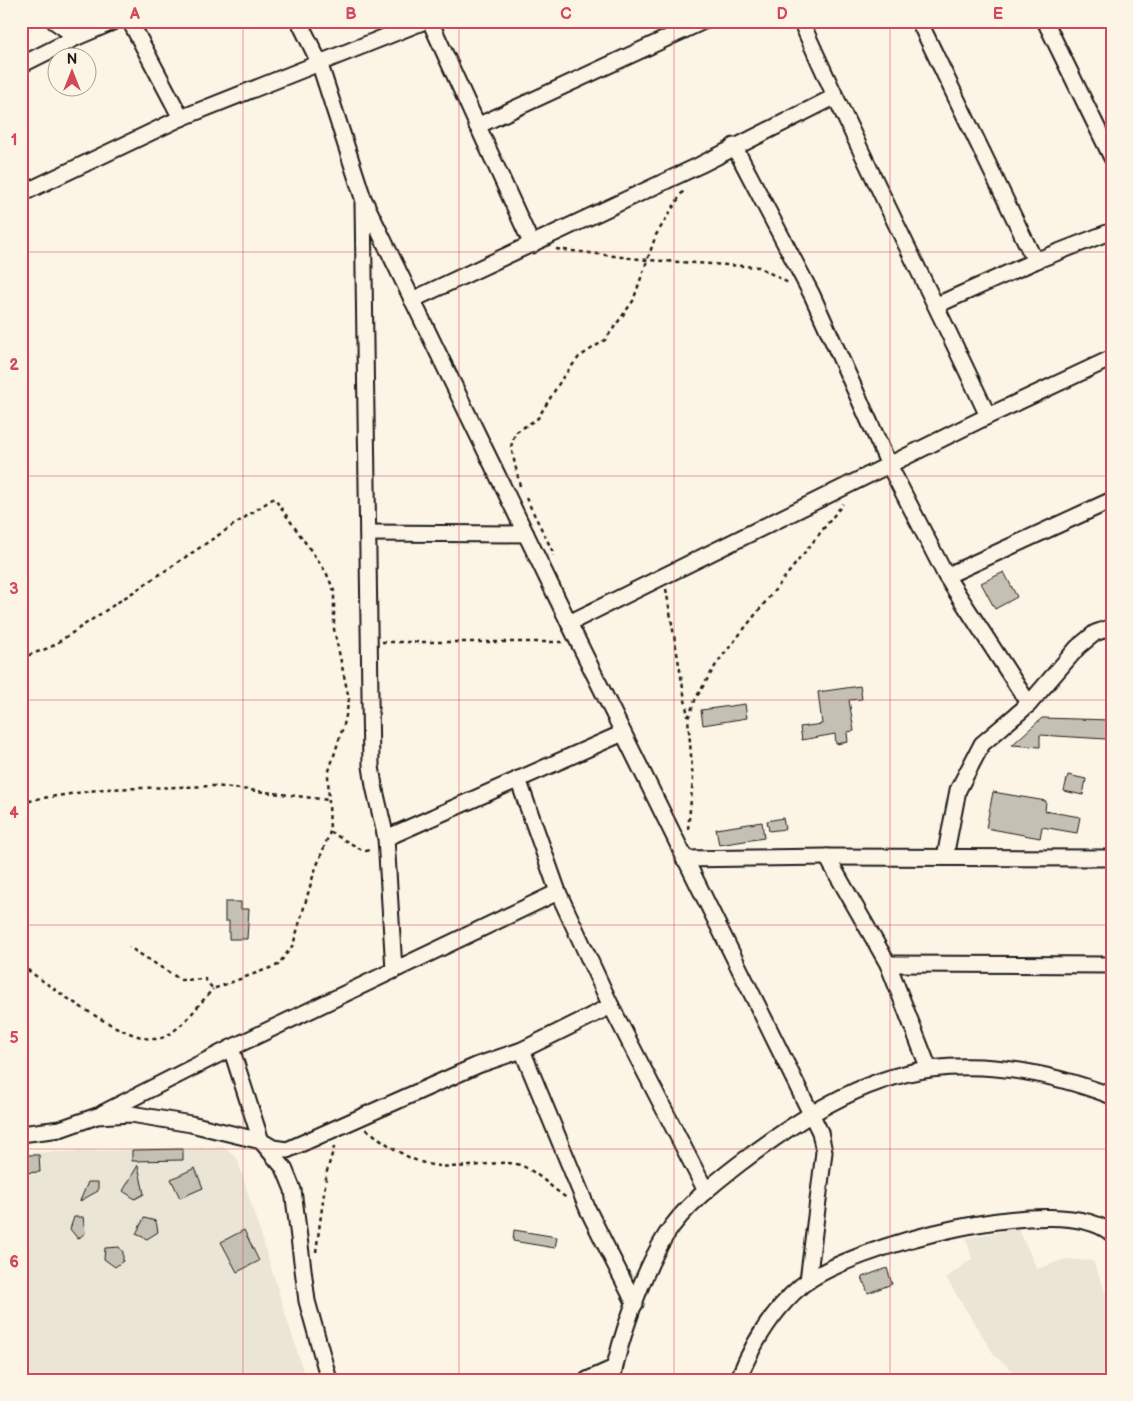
<svg xmlns="http://www.w3.org/2000/svg" width="1133" height="1401" font-family="'Balsamiq Sans',sans-serif">
	<style>
		.built { fill: #ebe5d6 }
		.building { fill: #c4c0b3; stroke: #1c1c1c }
		.lines { fill: none; stroke-linecap: round; stroke-linejoin: round }
		.minor-casing { stroke: #1c1c1c; stroke-width: 19 }
		.path { stroke: #1c1c1c; stroke-width: 2.5; stroke-dasharray: 4 4; stroke-linecap: butt }
		.minor { stroke: #fcf5e5; stroke-width: 15 }
		.grid { fill: none; stroke: #d1495b; stroke-width: 1; stroke-opacity: 0.55 }
		.neatline { fill: none; stroke: #d1495b; stroke-width: 2 }
		.grid-label { font-size: 16px; text-anchor: middle; font-weight: bold; fill: #d1495b }
	</style>
	<rect width="100%" height="100%" fill="#fcf5e5"/>
	<filter id="ink" filterUnits="userSpaceOnUse"><feTurbulence type="fractalNoise" baseFrequency=".02" numOctaves="2"/><feDisplacementMap in="SourceGraphic" scale="10" xChannelSelector="R" yChannelSelector="G"/><feConvolveMatrix kernelMatrix="1 2 1 2 8 2 1 2 1" color-interpolation-filters="sRGB"/></filter>
	<g filter="url(#ink)">
		<g class="built">
			<path d="M223 1147 237 1158 306 1380H21V1153Z"/>
			<path d="M1018 1228 1037 1269 1065 1259 1093 1261 1112 1309V1380H1024L995 1356 946 1278 972 1259 966 1238Z"/>
		</g>
		<g class="building">
			<path d="M1004 572 1017 597 995 609 981 583Z"/>
			<path d="M860 686 862 699 849 700 854 731 847 732 848 742 836 744 835 734 802 740 800 727 822 724 818 692Z"/>
			<path d="M745 704 747 718 703 725 701 710Z"/>
			<path d="M1042 718 1110 720 1106 739 1040 735V747L1012 745Z"/>
			<path d="M1068 775 1086 779 1083 795 1064 791Z"/>
			<path d="M993 792 1046 801 1045 811 1080 817 1077 833 1042 827 1040 838 986 828Z"/>
			<path d="M783 818 785 829 769 831 767 821Z"/>
			<path d="M762 822 764 838 719 845 716 829Z"/>
			<path d="M225 902H241V909H249L247 939H229V921H225Z"/>
			<path d="M183 1149V1160L132 1161V1150Z"/>
			<path d="M21 1155H39L40 1172 21 1173Z"/>
			<path d="M138 1165 144 1194 135 1199 123 1191Z"/>
			<path d="M195 1168 203 1188 180 1198 171 1179Z"/>
			<path d="M88 1182H98V1191L80 1201Z"/>
			<path d="M74 1217H83L85 1233 78 1239 70 1229Z"/>
			<path d="M144 1218 156 1221 158 1232 147 1239 136 1234Z"/>
			<path d="M244 1230 259 1261 237 1272 221 1242Z"/>
			<path d="M514 1230 557 1237 555 1248 513 1241Z"/>
			<path d="M119 1247 123 1252V1261L115 1267 104 1259 105 1248Z"/>
			<path d="M887 1268 892 1284 868 1293 862 1277Z"/>
		</g>
		<g class="lines">
			<defs>
				<g id="minor">
					<path d="M54 21 77 37"/>
					<path d="M130 21 181 118"/>
					<path d="M299 21 319 62 363 198 569 623 820 1132 824 1152 808 1281"/>
					<path d="M430 21 532 245"/>
					<path d="M801 21C860 155 927 284 988 416"/>
					<path d="M919 21 1035 261"/>
					<path d="M1045 21 1112 158"/>
					<path d="M21 65 77 37 115 21"/>
					<path d="M477 126 704 21"/>
					<path d="M734 146 812 295 889 465 946 576 1029 704"/>
					<path d="M21 194 181 118 425 21"/>
					<path d="M363 203 371 766 374 786 386 838 394 970"/>
					<path d="M412 300 700 165 834 97"/>
					<path d="M937 305 1035 261 1112 231"/>
					<path d="M368 533 526 534"/>
					<path d="M946 576 1112 500"/>
					<path d="M569 623 988 416 1112 358"/>
					<path d="M518 779 558 892 611 1006 706 1191"/>
					<path d="M386 838 623 733"/>
					<path d="M827 857 888 964 929 1069"/>
					<path d="M945 857 958 790 982 744 1029 704 1078 647 1095 633 1112 627"/>
					<path d="M684 859 827 857 1112 858"/>
					<path d="M888 964 1112 965"/>
					<path d="M231 1048 261 1141 284 1168 293 1190 307 1301 329 1380"/>
					<path d="M522 1050 588 1210 635 1304"/>
					<path d="M103 1113 231 1048 558 892"/>
					<path d="M21 1134 60 1129 97 1116 131 1114 191 1124 261 1141 273 1148 287 1150 478 1065 522 1050 611 1006"/>
					<path d="M587 1380 614 1368"/>
					<path d="M612 1380C620 1338 643 1271 666 1235 684 1207 713 1184 739 1164 796 1121 858 1079 930 1069 992 1061 1054 1074 1112 1096"/>
					<path d="M738 1380C752 1345 772 1311 801 1286 850 1246 1063 1189 1112 1234"/>
				</g>
			</defs>
			<use href="#minor" class="minor-casing"/>
			<g class="path">
				<path d="M556 249 647 260 759 267 790 284"/>
				<path d="M520 486 511 447 515 433 538 418 563 377 579 357 605 340 633 301 656 235 685 188"/>
				<path d="M526 498 553 552V556"/>
				<path d="M666 589 688 717"/>
				<path d="M382 642H564"/>
				<path d="M21 658 51 647 274 498 326 572 334 591V629L349 699 345 721 328 774 330 832 314 873 293 945 278 965 213 989 205 979 181 980 129 947"/>
				<path d="M21 804 36 799 104 789 216 786 329 800"/>
				<path d="M688 829 693 780 688 718 696 698 717 663 843 504"/>
				<path d="M330 832 364 851 373 850"/>
				<path d="M21 965C44 982 136 1052 164 1037 184 1027 198 1005 213 989"/>
				<path d="M366 1129C405 1157 420 1170 470 1166 486 1165 505 1160 520 1165 538 1172 551 1188 567 1198"/>
				<path d="M316 1252 327 1171 335 1144"/>
			</g>
			<use href="#minor" class="minor"/>
		</g>
	</g>
	<path class="grid" d="M243 21V1380M459 21V1380M674 21V1380M890 21V1380M21 252H1112M21 476H1112M21 700H1112M21 925H1112M21 1149H1112"/>
	<rect width="1133" height="1401" fill="none" stroke="#fcf5e5" stroke-width="55"/>
	<g transform="translate(72 72)"><circle r="24" fill="#fcf5e5" stroke="#a29e95"/>
	<path d="M0-4L9 19L0 12L-9 19Z" fill="#d1495b"/>
	<text y="-8" font-size="14" font-weight="bold" text-anchor="middle" fill="#1c1c1c">N</text>
	</g>
	<rect x="28" y="28" width="1078" height="1346" class="neatline"/>
	<g class="grid-label">
		<text x="135" y="19">A</text>
		<text x="351" y="19">B</text>
		<text x="566" y="19">C</text>
		<text x="782" y="19">D</text>
		<text x="998" y="19">E</text>
		<text x="14" y="145">1</text>
		<text x="14" y="370">2</text>
		<text x="14" y="594">3</text>
		<text x="14" y="818">4</text>
		<text x="14" y="1043">5</text>
		<text x="14" y="1267">6</text>
	</g>
</svg>
